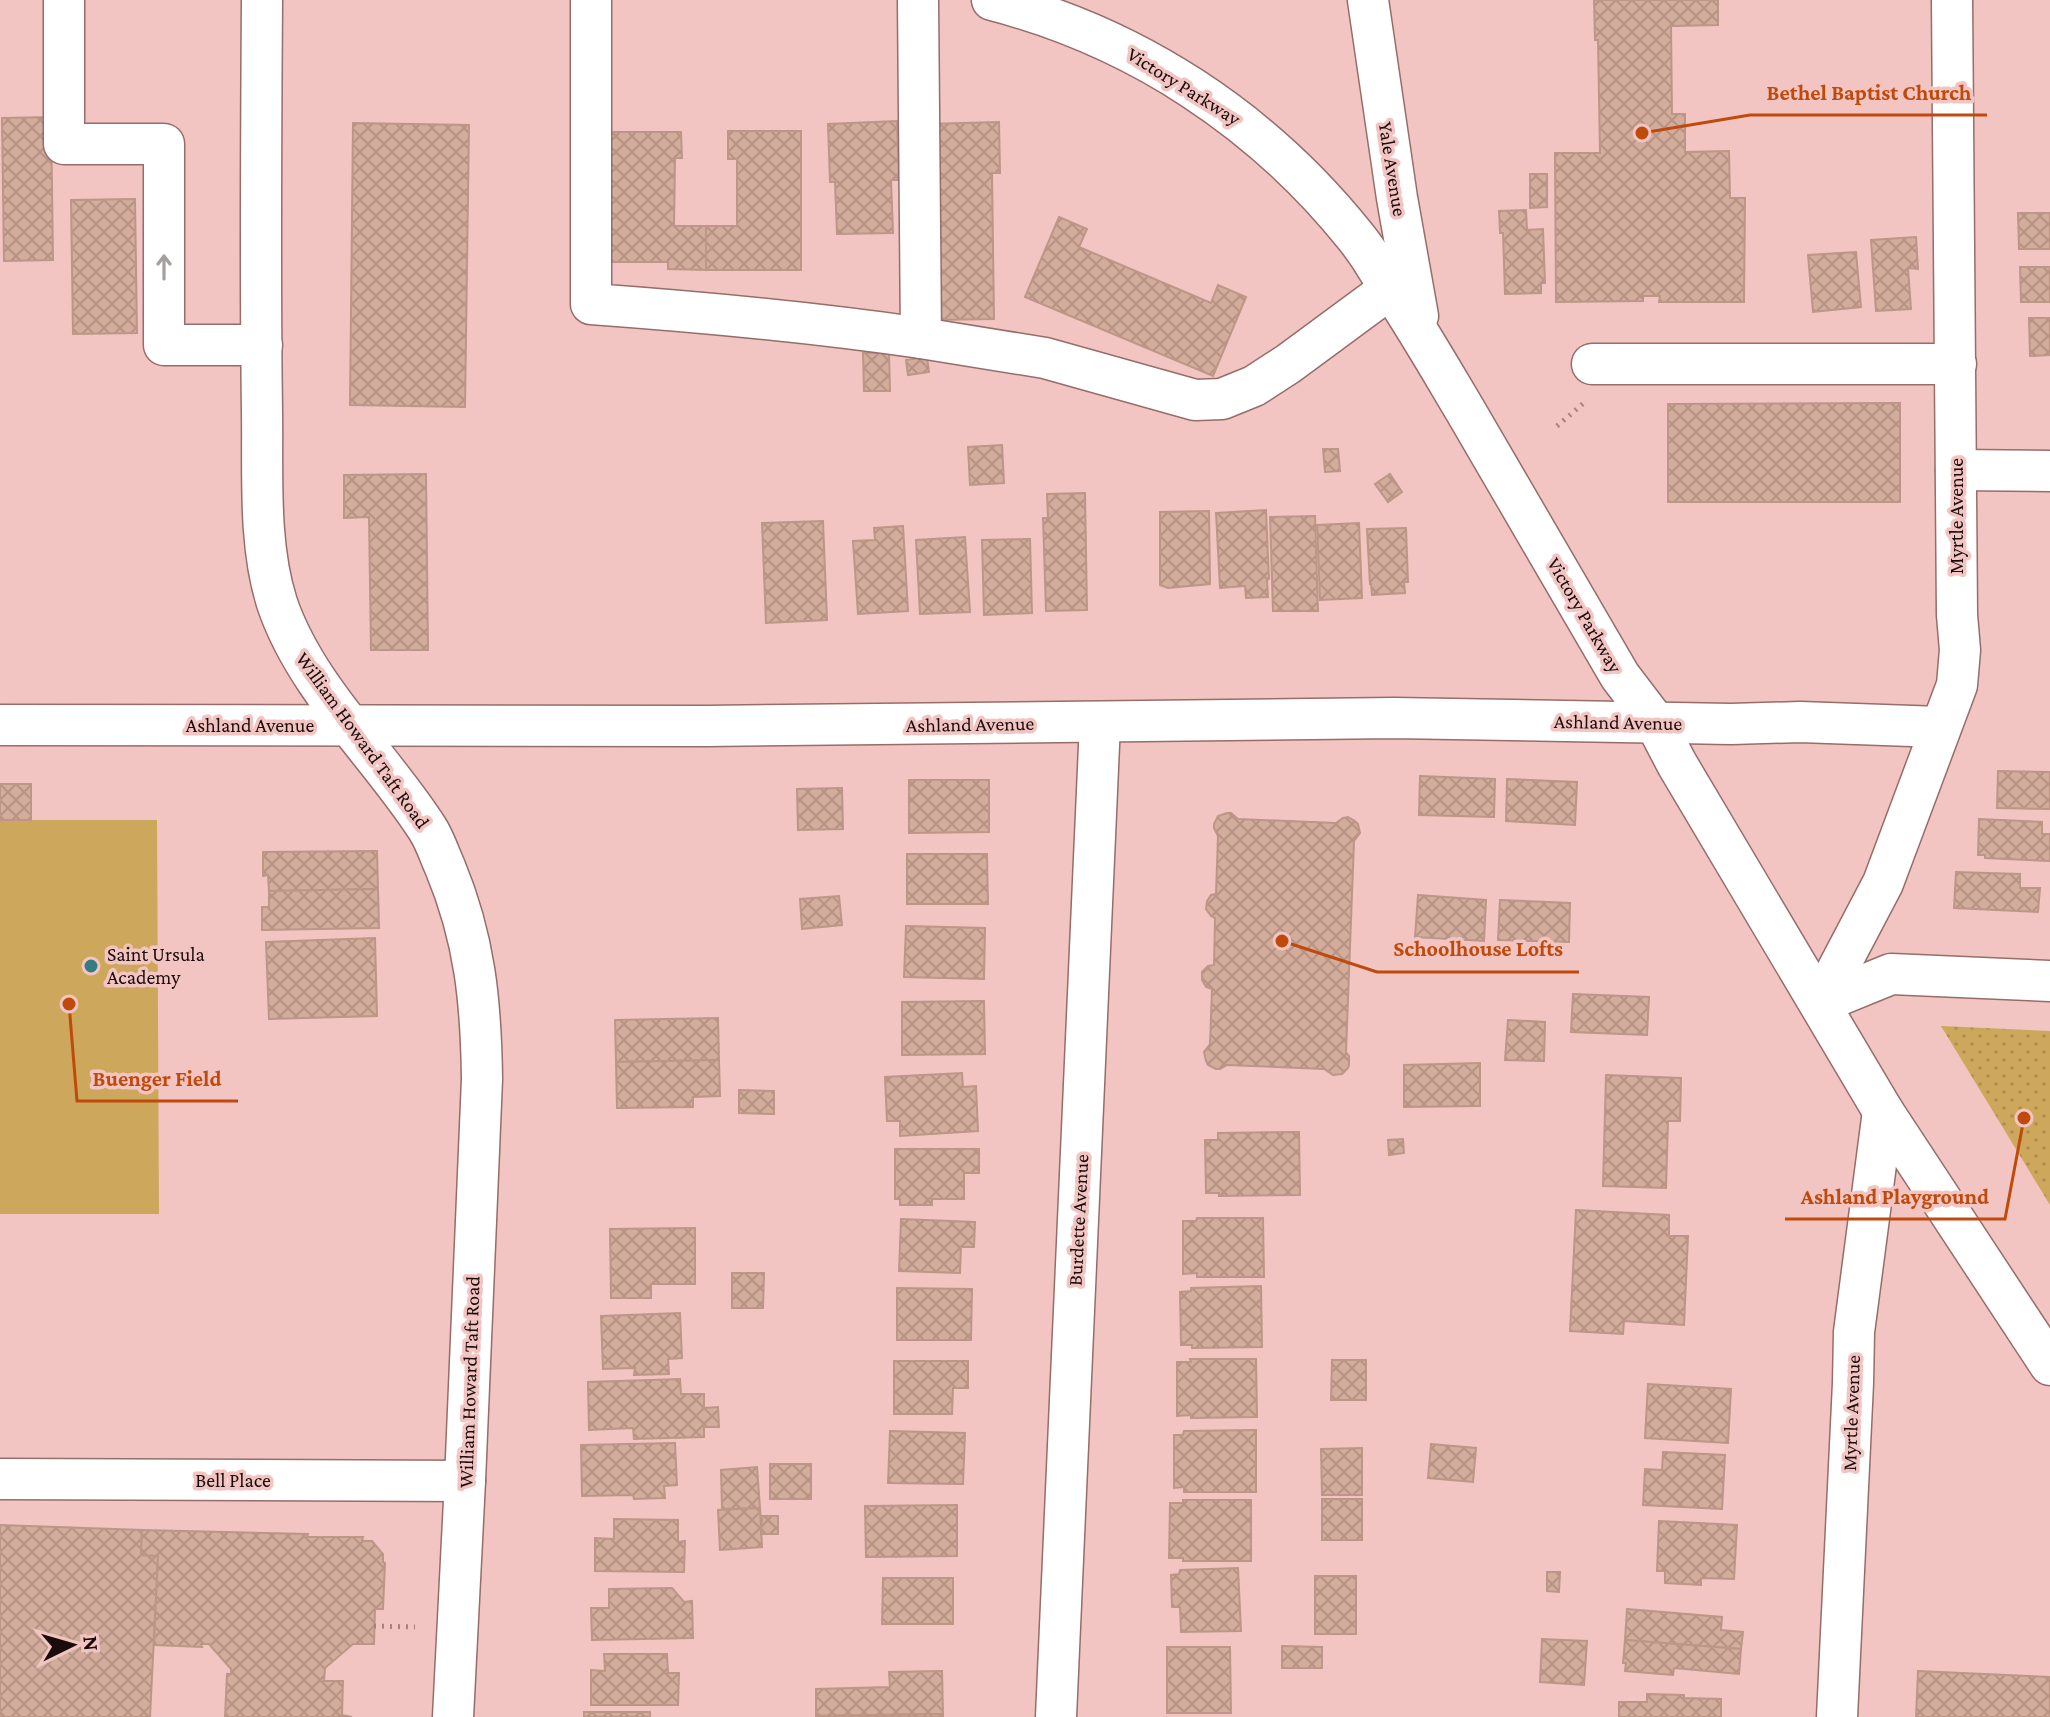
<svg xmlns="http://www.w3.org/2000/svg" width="2050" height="1717" font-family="'Crimson Pro',serif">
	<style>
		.park { fill: url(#park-dots) }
		.pitch { fill: #cda75b }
		.building { fill: url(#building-cross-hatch); stroke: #bd9686; stroke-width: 2 }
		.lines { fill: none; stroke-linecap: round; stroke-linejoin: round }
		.minor-casing { stroke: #956d6a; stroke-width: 43 }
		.path { stroke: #a68381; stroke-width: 5; stroke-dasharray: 2 6; stroke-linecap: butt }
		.minor { stroke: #fff; stroke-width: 40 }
		.oneway { stroke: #a49e9e }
		.poi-dot { fill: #357d84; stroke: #f2c5c2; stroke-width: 3 }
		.labels { text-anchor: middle; stroke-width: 7; stroke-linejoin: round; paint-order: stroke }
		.street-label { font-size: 20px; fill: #1b0c0c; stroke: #f2c5c2 }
		.poi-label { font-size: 20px; fill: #1b0c0c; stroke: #f2c5c2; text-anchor: start }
		.leader { fill: none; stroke: #bf4a0c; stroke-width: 3 }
		.callout-dot { fill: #bf4a0c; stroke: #f2c5c2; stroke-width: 3 }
		.callout-label { font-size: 22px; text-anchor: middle; font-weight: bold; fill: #bf4a0c; stroke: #f2c5c2; stroke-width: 7; stroke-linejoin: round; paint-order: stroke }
	</style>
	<defs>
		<pattern id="park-dots" width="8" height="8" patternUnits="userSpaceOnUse" patternTransform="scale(2)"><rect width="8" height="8" fill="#cda75b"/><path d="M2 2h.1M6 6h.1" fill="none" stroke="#af8f4e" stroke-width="1.8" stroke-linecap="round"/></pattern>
		<pattern id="building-cross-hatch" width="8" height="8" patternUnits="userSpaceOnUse" patternTransform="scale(2)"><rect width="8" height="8" fill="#d4ac9c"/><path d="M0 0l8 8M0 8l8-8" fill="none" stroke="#b59385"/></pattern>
	</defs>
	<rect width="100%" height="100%" fill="#f2c5c2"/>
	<path class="park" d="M1941 1026 2050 1031V1205Z"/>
	<path class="pitch" d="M0 784H31V820H157L159 1214H0Z"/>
	<g class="building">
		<path d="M1594 0H1718V25L1671 26 1672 114H1685V152L1729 151 1730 198H1745L1744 302H1659L1660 296H1643V301L1556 302 1555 153H1600L1598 40H1595Z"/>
		<path d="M51 117 53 260 4 261 2 118Z"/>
		<path d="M897 121 899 180H891L893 233 837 234 835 182H830L828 124Z"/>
		<path d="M999 122 1000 173H992L994 319 929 320 926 124Z"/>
		<path d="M353 123 469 125 465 407 350 405Z"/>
		<path d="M728 131H801V270H706V226H737V159H728Z"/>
		<path d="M606 132H681L682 158H675L674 226H706V270L668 269V262H606Z"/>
		<path d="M1530 174H1547V207L1530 208Z"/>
		<path d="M135 199 137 333 73 334 71 200Z"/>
		<path d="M1526 210 1527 230 1543 229 1545 283H1541V293L1505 294 1503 233H1500L1499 211Z"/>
		<path d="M2018 213H2050V249H2019Z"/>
		<path d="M1059 217 1087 229 1079 247 1211 303 1218 285 1246 297 1213 376 1025 297Z"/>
		<path d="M1916 237 1918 269 1908 268 1911 309 1876 311 1871 240Z"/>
		<path d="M1856 252 1861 307 1813 312 1808 255Z"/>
		<path d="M2020 267H2050V302H2021Z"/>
		<path d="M2029 318H2050V355L2030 356Z"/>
		<path d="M863 353H889L890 391H864Z"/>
		<path d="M927 357 929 372 908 375 906 360Z"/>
		<path d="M1900 403V502H1668V404Z"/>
		<path d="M1002 445 1004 483 970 485 968 447Z"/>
		<path d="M1323 449H1338L1340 471 1325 472Z"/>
		<path d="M426 474 428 650H371L369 517 344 518V475Z"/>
		<path d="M1390 474 1402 492 1388 502 1375 484Z"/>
		<path d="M1085 493 1087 610 1046 611 1043 518H1048L1047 494Z"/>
		<path d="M1266 510 1269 579 1267 580 1268 597 1246 598 1245 586 1220 588 1216 513Z"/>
		<path d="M1209 511 1210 584 1168 588 1160 585V512Z"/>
		<path d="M1315 516 1318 611H1273L1270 517Z"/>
		<path d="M823 521 827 620 766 623 762 523Z"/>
		<path d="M1359 523 1362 598 1320 600 1317 525Z"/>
		<path d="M903 526 908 611 858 614 853 541 875 540 874 528Z"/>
		<path d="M1406 528 1408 582H1404L1405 593 1372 595 1371 584H1370L1367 529Z"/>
		<path d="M965 537 970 612 920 614 916 540Z"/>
		<path d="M1030 539 1032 613 984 615 982 540Z"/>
		<path d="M1998 771 2050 772V809L1997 808Z"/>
		<path d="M1420 776 1495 779 1494 817 1419 815Z"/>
		<path d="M1507 779 1577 782 1575 825 1506 821Z"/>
		<path d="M909 780H989V832L909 833Z"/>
		<rect x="0" y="784" width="31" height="36"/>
		<path d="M842 788 843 829 798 830 797 789Z"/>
		<path d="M1227 813H1231L1238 819 1336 823 1343 818 1348 817 1355 821 1358 824 1360 833 1354 841 1346 1052 1349 1056V1065L1348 1068 1342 1074 1333 1075 1324 1069 1227 1065 1220 1069H1216L1208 1065 1206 1061 1204 1052 1210 1044 1212 989 1206 987 1202 980V972L1208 966 1214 965 1215 918 1211 916 1206 909 1207 901 1211 895 1216 894 1218 836 1214 828V824L1218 816Z"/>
		<path d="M1979 819 2042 822V834H2050V861L1985 858V855H1978Z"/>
		<path d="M377 851 378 889 269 891 268 875 263 876V852Z"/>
		<path d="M907 854H987L988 904H907Z"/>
		<path d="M1956 872 2020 874V888H2040L2038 912 1954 908Z"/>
		<path d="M378 889 379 928 262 930V907H269V891Z"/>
		<path d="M1418 895 1486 900 1484 941 1415 937Z"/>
		<path d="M839 896 842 925 802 929 800 899Z"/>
		<path d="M1500 900 1570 903 1569 942 1498 940Z"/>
		<path d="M906 926 985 928 984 979 904 977Z"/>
		<path d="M375 938 377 1016 269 1019 266 942Z"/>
		<path d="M1573 994 1649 997 1647 1035 1571 1032Z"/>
		<path d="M984 1001 985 1054 902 1055V1002Z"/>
		<path d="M718 1018 719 1060 616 1062 615 1020Z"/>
		<path d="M1508 1020 1545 1022 1544 1061 1505 1060Z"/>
		<path d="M719 1060 720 1096 693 1097V1107L617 1108 616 1062Z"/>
		<path d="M1480 1063V1106L1404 1107V1065Z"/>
		<path d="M962 1073 963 1087 976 1086 978 1131 900 1136V1121H887L885 1077Z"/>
		<path d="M1606 1075 1681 1078 1680 1121H1668L1666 1188 1603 1186Z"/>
		<path d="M739 1090 774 1091V1114L739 1113Z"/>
		<path d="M1299 1132 1300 1195 1219 1196V1193H1206L1205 1140H1218V1133Z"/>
		<path d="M1403 1139 1404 1153 1389 1155 1388 1140Z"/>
		<path d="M895 1149H979V1173H964V1199H932V1205H900V1199H895Z"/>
		<path d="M1576 1210 1669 1215V1236H1688L1684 1325 1624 1321 1623 1334 1570 1331Z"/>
		<path d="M1197 1218H1263L1264 1277H1197V1273L1183 1274V1221H1196Z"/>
		<path d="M901 1219 975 1222 974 1247H961L960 1273 899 1271Z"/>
		<path d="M695 1228V1284H651V1298H611L610 1229Z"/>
		<path d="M732 1273H764L763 1308H732Z"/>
		<path d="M1261 1286 1262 1347 1192 1348V1345H1181L1180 1292 1191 1291V1288Z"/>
		<path d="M897 1288 972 1289 971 1340H897Z"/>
		<path d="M680 1313 682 1358 668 1359 669 1374 634 1375 635 1368 603 1369 601 1316Z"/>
		<path d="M1190 1359H1256L1257 1417 1191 1418V1415L1177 1416V1362H1191Z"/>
		<path d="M1332 1360H1366V1400H1331Z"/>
		<path d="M894 1361H968V1388H953L952 1414H894Z"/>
		<path d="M680 1379 681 1394H704V1408L718 1407 719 1427H704V1437L634 1439 633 1428 589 1430 588 1382Z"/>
		<path d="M1648 1384 1731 1389 1728 1443 1645 1438Z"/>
		<path d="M1256 1430V1492H1184V1487L1174 1488V1435H1183L1184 1431Z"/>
		<path d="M890 1431 965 1433 963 1484 888 1483Z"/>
		<path d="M675 1443 677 1485 664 1486 665 1498 634 1499 633 1495 582 1496 581 1445Z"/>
		<path d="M1431 1444 1476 1448 1473 1482 1428 1478Z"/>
		<path d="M1362 1448V1495H1322L1321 1449Z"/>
		<path d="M1663 1452 1725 1455 1722 1509 1643 1505 1645 1469 1662 1470Z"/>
		<rect x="770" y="1464" width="41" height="35"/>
		<path d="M757 1467 760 1508 722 1509 721 1470Z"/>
		<rect x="1322" y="1499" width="40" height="41"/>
		<path d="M1183 1500H1251V1561H1183V1558H1169L1170 1503H1183Z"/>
		<path d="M957 1505V1556L866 1557 865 1506Z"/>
		<path d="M760 1508 762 1547 720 1550 718 1510Z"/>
		<path d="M762 1516H778V1534H761Z"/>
		<path d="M614 1519 678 1520V1542L685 1541 684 1572 595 1571V1538L614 1539Z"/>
		<path d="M1659 1521 1737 1525 1734 1579 1701 1578V1585L1665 1583V1571H1657Z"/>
		<path d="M0 1525 142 1530 141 1555 158 1556 150 1717H0Z"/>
		<path d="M142 1530 308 1534 307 1537H363L362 1541H372L383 1554V1562L385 1563 383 1609H375L374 1644H353L325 1668 324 1681H343L342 1715 352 1717H225L227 1674H231V1669L209 1644H201L202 1647 154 1645 158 1556 141 1555Z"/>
		<path d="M1238 1568 1241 1631 1181 1632 1180 1607H1172L1171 1575 1179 1574 1180 1570Z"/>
		<path d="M1547 1572H1560L1559 1592 1547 1591Z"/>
		<rect x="1315" y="1576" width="41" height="58"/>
		<path d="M883 1578H953V1624H882Z"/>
		<path d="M672 1588 684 1602 692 1601 693 1638 592 1640 591 1608H609V1589Z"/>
		<path d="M1627 1609 1722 1617 1721 1630 1743 1632 1741 1649 1625 1640Z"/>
		<path d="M1542 1639 1587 1641 1584 1685 1540 1682Z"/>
		<path d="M1625 1640 1741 1649 1739 1674 1674 1668 1673 1675 1625 1671 1626 1663H1623Z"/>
		<path d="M1282 1646 1322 1647V1668H1282Z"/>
		<path d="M1167 1647H1230L1231 1713H1167Z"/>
		<path d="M604 1654H667L668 1673H679L678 1705H591V1670L605 1671Z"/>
		<path d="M942 1671 943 1714 816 1716V1689L890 1687 889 1672Z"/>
		<path d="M1918 1671 2050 1677V1717H1916Z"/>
		<path d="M1647 1694 1684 1695V1698L1721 1699V1717H1619V1702H1647Z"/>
		<rect x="584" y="1712" width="66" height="5"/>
		<path d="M943 1714V1717H816V1716Z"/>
	</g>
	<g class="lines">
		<defs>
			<g id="minor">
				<path d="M64 0V144H164V345H262"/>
				<path d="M262 0C261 137 260 274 262 411 263 473 258 544 277 603 305 687 380 755 427 828 435 840 439 854 445 867 475 939 481 1002 482 1079L465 1481 453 1717"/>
				<path d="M591 0V304C702 312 811 322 921 338"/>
				<path d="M918 0 921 338 1045 358 1195 400 1222 399 1254 386 1288 364 1391 288"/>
				<path d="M992 0C1136 37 1262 120 1355 236 1364 247 1372 259 1379 271 1410 316 1437 363 1465 410 1517 498 1568 587 1620 676L1655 722 1677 764 1883 1111 2050 1365"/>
				<path d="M1368 0 1397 198 1418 316"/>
				<path d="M1592 364H1956"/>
				<path d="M1956 470 2050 471"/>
				<path d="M0 725 707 726 1394 718 1731 724 1800 722 1940 727"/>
				<path d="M1820 1003 1883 883 1957 685 1960 650 1957 615 1952 0"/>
				<path d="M1820 1003 1891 974 2050 981"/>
				<path d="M0 1479 465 1481"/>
				<path d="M1056 1717 1100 723"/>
				<path d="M1837 1717 1853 1383 1854 1332 1883 1111"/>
			</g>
		</defs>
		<use href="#minor" class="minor-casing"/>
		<g class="path">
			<path d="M1557 426 1585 402"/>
			<path d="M374 1626 415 1627"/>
		</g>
		<use href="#minor" class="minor"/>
	</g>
	<defs><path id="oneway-shaft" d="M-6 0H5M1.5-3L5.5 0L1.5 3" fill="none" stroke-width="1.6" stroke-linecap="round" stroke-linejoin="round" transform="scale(2)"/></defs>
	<use class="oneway" href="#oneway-shaft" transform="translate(164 267) rotate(-90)"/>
	<circle class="poi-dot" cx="91" cy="966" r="8"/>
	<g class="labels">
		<g class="street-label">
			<text transform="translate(1184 86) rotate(32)" y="7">Victory Parkway</text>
			<text transform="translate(1393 169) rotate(81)" y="7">Yale Avenue</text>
			<text transform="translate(1956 516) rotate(-90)" y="7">Myrtle Avenue</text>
			<text transform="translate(1585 615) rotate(60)" y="7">Victory Parkway</text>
			<text transform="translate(1618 722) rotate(1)" y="7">Ashland Avenue</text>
			<text transform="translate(970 724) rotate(-1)" y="7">Ashland Avenue</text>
			<text x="250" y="732">Ashland Avenue</text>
			<text transform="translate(363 740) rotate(54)" y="7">William Howard Taft Road</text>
			<text transform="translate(1078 1220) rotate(-87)" y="7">Burdette Avenue</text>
			<text transform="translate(469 1382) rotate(-88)" y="7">William Howard Taft Road</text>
			<text transform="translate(1851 1413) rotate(-88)" y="7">Myrtle Avenue</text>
			<text x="233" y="1487">Bell Place</text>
		</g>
		<g class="poi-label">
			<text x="107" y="961">Saint Ursula<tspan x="107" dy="23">Academy</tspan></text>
		</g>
	</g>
	<path class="leader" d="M1642 133L1750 115H1987M1282 941L1377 972H1579M69 1004L77 1101H238M2024 1118L2005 1219H1785"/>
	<g class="callout-dot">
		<circle cx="1642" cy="133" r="8"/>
		<circle cx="1282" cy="941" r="8"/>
		<circle cx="69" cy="1004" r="8"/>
		<circle cx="2024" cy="1118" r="8"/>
	</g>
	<g class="callout-label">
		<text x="1869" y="100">Bethel Baptist Church</text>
		<text x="1478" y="956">Schoolhouse Lofts</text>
		<text x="157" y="1086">Buenger Field</text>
		<text x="1895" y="1204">Ashland Playground</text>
	</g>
	<g transform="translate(72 1645) rotate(85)" stroke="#f2c5c2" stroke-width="6" paint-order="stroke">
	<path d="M0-6L14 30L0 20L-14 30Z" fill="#1b0c0c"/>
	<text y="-12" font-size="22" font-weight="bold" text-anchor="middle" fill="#1b0c0c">N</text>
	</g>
</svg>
